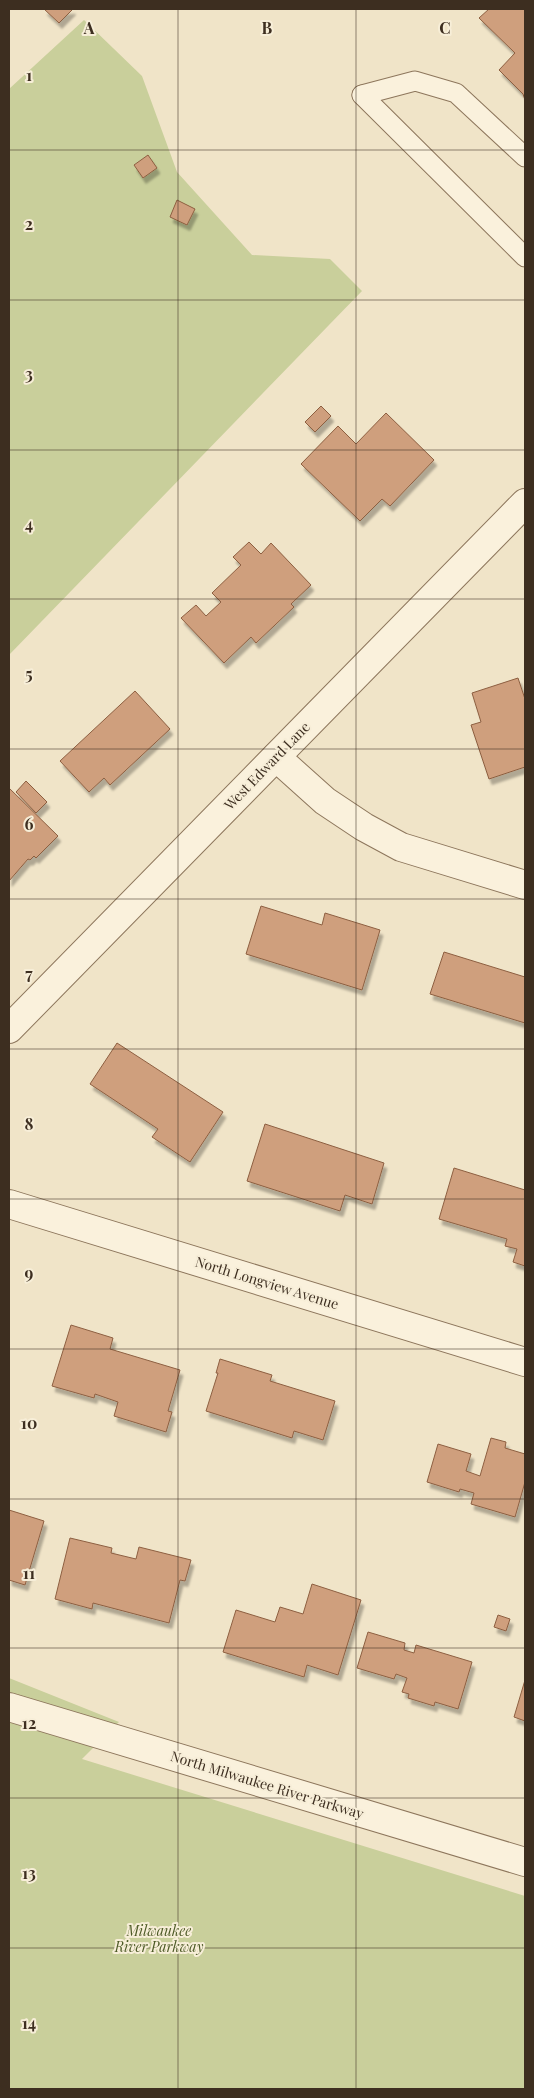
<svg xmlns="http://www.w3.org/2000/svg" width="534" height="2098" font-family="'Playfair Display',serif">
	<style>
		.green { fill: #c9cf9b }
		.building { fill: #cf9f7d; stroke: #8d5f41; filter: url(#shadow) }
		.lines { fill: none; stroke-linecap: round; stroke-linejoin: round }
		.lane-casing { stroke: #8d765c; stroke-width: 21 }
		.street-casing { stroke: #8d765c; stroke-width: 30 }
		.lane { stroke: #faf1dc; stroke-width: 19 }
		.street { stroke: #faf1dc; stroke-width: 28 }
		.grid { fill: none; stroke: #3d2e20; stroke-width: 1; stroke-opacity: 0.55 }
		.labels { text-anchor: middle; stroke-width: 4; stroke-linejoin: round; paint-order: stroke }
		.street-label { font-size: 14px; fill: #3d2e20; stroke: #f7eed8 }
		.park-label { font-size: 14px; font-style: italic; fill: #4d5a26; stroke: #f7eed8 }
		.grid-label { font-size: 16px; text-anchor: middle; font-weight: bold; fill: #3d2e20; stroke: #f7eed8; stroke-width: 4; stroke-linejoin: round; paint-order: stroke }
	</style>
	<defs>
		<filter id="shadow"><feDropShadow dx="3" dy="5.5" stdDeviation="1" flood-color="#0004"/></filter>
	</defs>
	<rect width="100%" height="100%" fill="#f0e4c8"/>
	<g class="green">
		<path d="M84 20 142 76 177 172 252 255 330 259 362 291 9 655V89Z"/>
		<path d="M9 1678 119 1722 82 1759 525 1896V2089H9Z"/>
	</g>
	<g class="building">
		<path d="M44 9H73L59 23Z"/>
		<path d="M489 9H525V100L523 94 499 70 515 53 479 18Z"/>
		<path d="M148 155 157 168 143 178 134 165Z"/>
		<path d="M177 200 195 209 187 225 170 217Z"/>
		<path d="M321 406 331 416 315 432 305 422Z"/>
		<path d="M386 413 434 460 390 506 382 499 360 521 301 464 338 426 356 444Z"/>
		<path d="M249 542 261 554 271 543 311 585 291 604 294 607 256 643 251 637 224 663 181 618 196 605 206 616 221 602 212 593 241 565 233 557Z"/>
		<path d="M518 678 525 699V767L489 779 471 725 481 722 472 693Z"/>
		<path d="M135 691 170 729 110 785 104 778 89 792 60 761Z"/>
		<path d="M26 781 47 802 36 813 16 792Z"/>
		<path d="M9 788 58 836 36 858 34 856 30 860 28 859 9 881Z"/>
		<path d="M261 906 322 925 325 913 380 930 362 990 246 954Z"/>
		<path d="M444 952 525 977V1023L430 994Z"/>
		<path d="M117 1043 223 1112 190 1162 152 1137 158 1129 90 1084Z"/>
		<path d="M265 1124 384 1163 372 1204 345 1195 340 1211 247 1181Z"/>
		<path d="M454 1168 525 1190V1266L513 1262 517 1249 505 1246 507 1239 439 1219Z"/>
		<path d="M71 1325 113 1338 110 1349 180 1370 168 1411 172 1412 166 1432 114 1416 118 1402 95 1394 94 1398 52 1386Z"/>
		<path d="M220 1359 272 1375 270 1381 335 1401 323 1440 294 1431 292 1438 206 1411 218 1373H216Z"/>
		<path d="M491 1438 506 1442 505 1448 525 1454V1482L515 1517 471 1504 474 1493 460 1489 459 1492 427 1482 438 1444 471 1454 466 1471 480 1476Z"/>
		<path d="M9 1510 44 1521 25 1585 9 1580Z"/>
		<path d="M70 1538 112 1548 111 1553 136 1559 139 1547 191 1560 185 1581 180 1580 169 1623 93 1603 92 1609 55 1599Z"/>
		<path d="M312 1584 361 1600 338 1675 307 1665 304 1677 223 1652 236 1610 275 1622 280 1607 303 1614Z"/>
		<path d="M498 1615 510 1619 506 1631 494 1627Z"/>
		<path d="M368 1632 405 1643 404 1650 414 1653 416 1645 472 1662 458 1709 435 1702 434 1706 408 1698 409 1694 402 1692 407 1678 396 1674 394 1679 357 1668Z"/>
		<path d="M525 1680V1721L514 1717Z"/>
	</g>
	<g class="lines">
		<defs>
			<g id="lane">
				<path d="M362 95 525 257"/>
				<path d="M362 95 415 81 456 93 525 157"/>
			</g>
			<g id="street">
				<path d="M276 757 325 801 364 827 401 847 525 885"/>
				<path d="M9 1029 525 503"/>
				<path d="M9 1204 525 1362"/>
				<path d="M9 1707 525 1862"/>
			</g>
		</defs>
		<use href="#lane" class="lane-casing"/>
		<use href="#street" class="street-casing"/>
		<use href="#lane" class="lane"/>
		<use href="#street" class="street"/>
	</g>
	<path class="grid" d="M178 9V2089M356 9V2089M9 150H525M9 300H525M9 450H525M9 599H525M9 749H525M9 899H525M9 1049H525M9 1199H525M9 1349H525M9 1499H525M9 1648H525M9 1798H525M9 1948H525"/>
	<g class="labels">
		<g class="street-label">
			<text transform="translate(267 766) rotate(-46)" y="5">West Edward Lane</text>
			<text transform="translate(267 1283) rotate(17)" y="5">North Longview Avenue</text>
			<text transform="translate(267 1785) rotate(17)" y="5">North Milwaukee River Parkway</text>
		</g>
		<g class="park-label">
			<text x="159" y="1936">Milwaukee<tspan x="159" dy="16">River Parkway</tspan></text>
		</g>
	</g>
	<g class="grid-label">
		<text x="89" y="34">A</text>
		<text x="267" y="34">B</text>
		<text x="445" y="34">C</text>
		<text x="29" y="81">1</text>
		<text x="29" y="230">2</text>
		<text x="29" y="380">3</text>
		<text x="29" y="530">4</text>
		<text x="29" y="680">5</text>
		<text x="29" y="830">6</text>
		<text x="29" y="980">7</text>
		<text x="29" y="1130">8</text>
		<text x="29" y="1279">9</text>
		<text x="29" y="1429">10</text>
		<text x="29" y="1579">11</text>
		<text x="29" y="1729">12</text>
		<text x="29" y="1879">13</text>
		<text x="29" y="2029">14</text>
	</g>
	<rect width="534" height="2098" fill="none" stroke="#3d2e20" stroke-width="20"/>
</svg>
